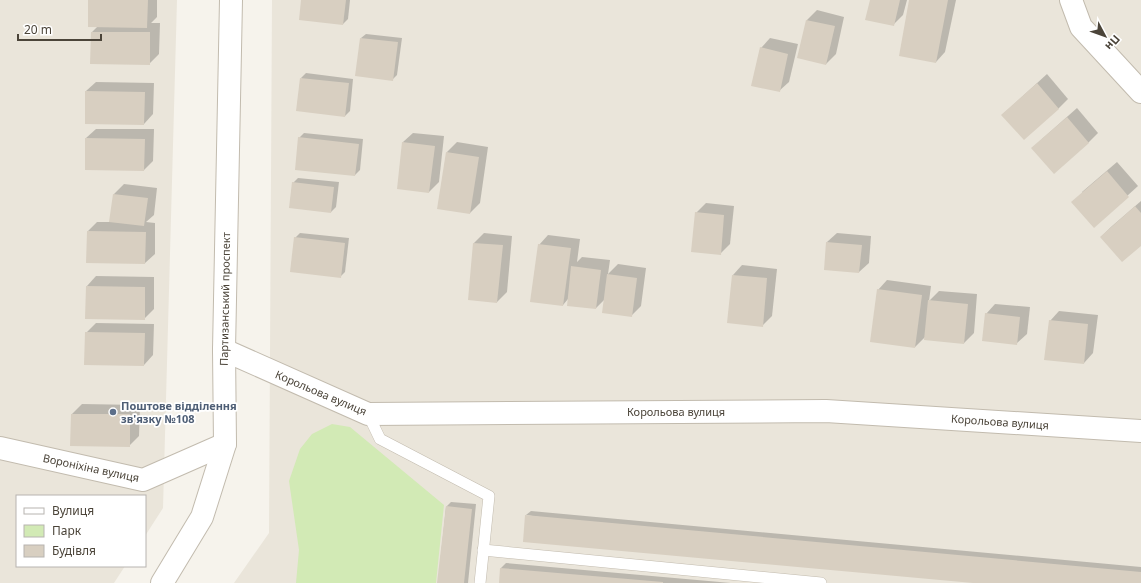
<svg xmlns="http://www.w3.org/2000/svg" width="1141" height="583" font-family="'Noto Sans',sans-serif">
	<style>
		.residential { fill: #eae5da }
		.green { fill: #d2eab5 }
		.shadow { fill: #0003 }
		.building { fill: #d8cfc1 }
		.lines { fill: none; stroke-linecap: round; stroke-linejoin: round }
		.service-casing { stroke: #c2bbae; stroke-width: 12 }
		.minor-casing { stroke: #c2bbae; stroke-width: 24 }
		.tertiary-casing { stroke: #c2bbae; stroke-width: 24 }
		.service { stroke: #fff; stroke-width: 11 }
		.minor { stroke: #fff; stroke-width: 22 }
		.tertiary { stroke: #fff; stroke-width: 22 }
		.service-dot { fill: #5c6f8a; stroke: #fff; stroke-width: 1.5 }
		.labels { text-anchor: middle; stroke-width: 3.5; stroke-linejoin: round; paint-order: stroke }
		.street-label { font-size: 11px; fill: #4b4439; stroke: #fff }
		.service-label { font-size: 11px; font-weight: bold; fill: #4e5e75; stroke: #fff; text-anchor: start }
	</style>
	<rect width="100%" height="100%" fill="#f6f3ec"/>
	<g class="residential">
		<path d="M0 0H177L163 508 145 536V496H17V566H125L114 583H0Z"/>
		<path d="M272 0H1141V583H234L269 533Z"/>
	</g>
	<path class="green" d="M332 424 350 427 444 505 436 583H296L299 550 289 481 300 449 312 434Z"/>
	<g class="shadow">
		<path d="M89 0H157V17L151 23H160L159 54 149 64 92 32 98 26Z"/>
		<path d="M302 0H350L348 19 343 24Z"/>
		<path d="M871 0H907L903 15 893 25Z"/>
		<path d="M910 0H956L945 52 936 62Z"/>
		<path d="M817 10 844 17 836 54 826 64 798 57 807 20Z"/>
		<path d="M366 34 402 38 397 75 393 79 361 38Z"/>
		<path d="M770 38 798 44 789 82 779 91 761 48Z"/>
		<path d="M306 73 353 79 350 111 345 116 301 78Z"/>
		<path d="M1047 74 1068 99 1058 109 1002 115Z"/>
		<path d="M96 82 154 83 153 114 144 124 86 91Z"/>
		<path d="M1077 108 1098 133 1088 143 1042 139Z"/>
		<path d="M96 129H154L153 161 144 170 86 138Z"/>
		<path d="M304 133 363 139 360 170 355 175 299 138Z"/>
		<path d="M413 133 444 136 439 182 429 192 403 142Z"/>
		<path d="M457 142 488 147 480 203 470 213 447 152Z"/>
		<path d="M1117 162 1138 186 1094 226 1082 192Z"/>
		<path d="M298 178 339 182 336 207 331 212 293 183Z"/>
		<path d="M124 184 157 188 154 215 146 222 155 223V254L145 263 88 231 97 222H110L114 194Z"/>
		<path d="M1141 201V245L1101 237 1111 227Z"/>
		<path d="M706 203 734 206 730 244 720 254 696 213Z"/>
		<path d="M300 233 349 238 345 272 340 277 295 238Z"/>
		<path d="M484 233 512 236 507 292 497 302 469 299 474 243Z"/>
		<path d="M837 233 871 236 869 263 859 272 827 242Z"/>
		<path d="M548 235 580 239 577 262 582 257 610 260 608 274 618 264 646 268 641 306 631 316 605 299 596 308 568 299 563 305 539 245Z"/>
		<path d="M742 265 777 269 772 316 762 326 733 275Z"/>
		<path d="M96 276 154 277V309L144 319 87 286Z"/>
		<path d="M887 280 931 286 929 301 939 291 977 294 974 333 964 343 926 336 915 347 878 290Z"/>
		<path d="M995 304 1030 307 1027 334 1017 343 986 314Z"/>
		<path d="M1059 311 1098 315 1093 353 1084 363 1050 321Z"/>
		<path d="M96 323 154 324 153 355 144 365 86 333Z"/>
		<path d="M82 404 140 405 139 436 129 446 72 414Z"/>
		<path d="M451 502 476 504 468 583H438L446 507Z"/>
		<path d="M531 511 1141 567V583H981L526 515Z"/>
		<path d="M506 563 731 583H500L501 568Z"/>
	</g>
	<g class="building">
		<path d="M88 0H148L147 28 88 27Z"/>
		<path d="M301 0H346L343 25 299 20Z"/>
		<path d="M870 0H900L894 26 865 20Z"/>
		<path d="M909 0H948L936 63 899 56Z"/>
		<path d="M806 20 835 26 826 65 797 58Z"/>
		<path d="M91 32H150V65L90 64Z"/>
		<path d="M360 38 398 42 393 81 355 76Z"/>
		<path d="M760 47 788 54 780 92 751 86Z"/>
		<path d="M300 78 349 83 345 117 296 111Z"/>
		<path d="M1037 83 1059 109 1024 140 1001 115Z"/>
		<path d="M85 91 145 92 144 125 85 124Z"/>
		<path d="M1067 117 1089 143 1054 174 1031 148Z"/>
		<path d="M298 137 359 144 355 176 295 170Z"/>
		<path d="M85 138 145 139 144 171 85 170Z"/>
		<path d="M402 142 435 146 429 193 397 189Z"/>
		<path d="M446 152 479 157 470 214 437 209Z"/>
		<path d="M1107 171 1129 197 1094 228 1071 202Z"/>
		<path d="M292 182 334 187 331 213 289 208Z"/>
		<path d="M113 194 148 198 144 226 109 222Z"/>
		<path d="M1135 206 1141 213V246L1122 262 1100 237Z"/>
		<path d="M695 212 724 215 721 255 691 252Z"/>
		<path d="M87 231 146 232 145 264 86 263Z"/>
		<path d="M294 237 345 243 341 278 290 272Z"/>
		<path d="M826 242 862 245 859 273 824 270Z"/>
		<path d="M473 243 503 245 497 303 468 300Z"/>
		<path d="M538 244 571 248 563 306 530 302Z"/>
		<path d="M571 266 601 270 596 309 567 306Z"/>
		<path d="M607 274 637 278 632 317 602 313Z"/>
		<path d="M732 275 767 278 763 327 727 323Z"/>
		<path d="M86 286 145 287V320L85 319Z"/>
		<path d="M877 289 922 295 915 348 870 342Z"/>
		<path d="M928 300 968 304 964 344 924 340Z"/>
		<path d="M985 313 1020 317 1017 345 982 341Z"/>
		<path d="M1049 320 1088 324 1084 364 1044 360Z"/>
		<path d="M85 332 145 333 144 366 84 365Z"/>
		<path d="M71 414H130V447L70 446Z"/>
		<path d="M446 506 472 509 464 583H437Z"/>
		<path d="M525 515 1141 572V583H973L523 542Z"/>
		<path d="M500 568 663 582V583H499Z"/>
	</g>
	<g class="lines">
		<defs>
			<g id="service">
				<path d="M368 414 380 439 489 496 480 583"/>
				<path d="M483 550 821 583"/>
			</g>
			<g id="minor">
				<path d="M1071 0 1081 27 1141 92"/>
				<path d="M224 350 368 414 826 411 1141 431"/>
				<path d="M0 448 143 480 225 444"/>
			</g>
			<path id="tertiary" d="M162 583 202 517 225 444 224 350 231 0"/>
		</defs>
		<use href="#service" class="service-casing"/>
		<use href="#minor" class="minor-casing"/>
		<use href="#tertiary" class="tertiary-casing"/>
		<use href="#service" class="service"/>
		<use href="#minor" class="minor"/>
		<use href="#tertiary" class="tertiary"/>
	</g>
	<circle class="service-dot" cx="113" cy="412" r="4"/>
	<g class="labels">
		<g class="street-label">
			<text transform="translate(225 299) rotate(-89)" y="4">Партизанський проспект</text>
			<text transform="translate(321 393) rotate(23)" y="4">Корольова вулиця</text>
			<text x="676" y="416">Корольова вулиця</text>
			<text transform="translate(1000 422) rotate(4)" y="4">Корольова вулиця</text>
			<text transform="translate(91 468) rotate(12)" y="4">Вороніхіна вулиця</text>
		</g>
		<g class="service-label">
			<text x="121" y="410">Поштове відділення<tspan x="121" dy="13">зв'язку №108</tspan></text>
		</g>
	</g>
	<rect x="16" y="495" width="130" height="72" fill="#ffffff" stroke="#b7b4b0"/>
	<rect x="24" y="508" width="20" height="6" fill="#ffffff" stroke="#b7b4b0"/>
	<text x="52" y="515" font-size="12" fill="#4b4439">Вулиця</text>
	<rect x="24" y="525" width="20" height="12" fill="#d2eab5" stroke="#b7b4b0"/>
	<text x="52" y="535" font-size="12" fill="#4b4439">Парк</text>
	<rect x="24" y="545" width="20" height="12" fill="#d8cfc1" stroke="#b7b4b0"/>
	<text x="52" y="555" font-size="12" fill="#4b4439">Будівля</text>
	<g transform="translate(1105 36) rotate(131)" stroke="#ffffff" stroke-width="3" paint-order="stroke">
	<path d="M0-3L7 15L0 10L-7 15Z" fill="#4b4439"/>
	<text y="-6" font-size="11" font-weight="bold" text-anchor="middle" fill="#4b4439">Пн</text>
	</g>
	<path d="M18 34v6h83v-6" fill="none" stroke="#4b4439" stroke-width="2"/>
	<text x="24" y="34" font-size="12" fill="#4b4439" stroke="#ffffff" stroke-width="3" paint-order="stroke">20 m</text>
</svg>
